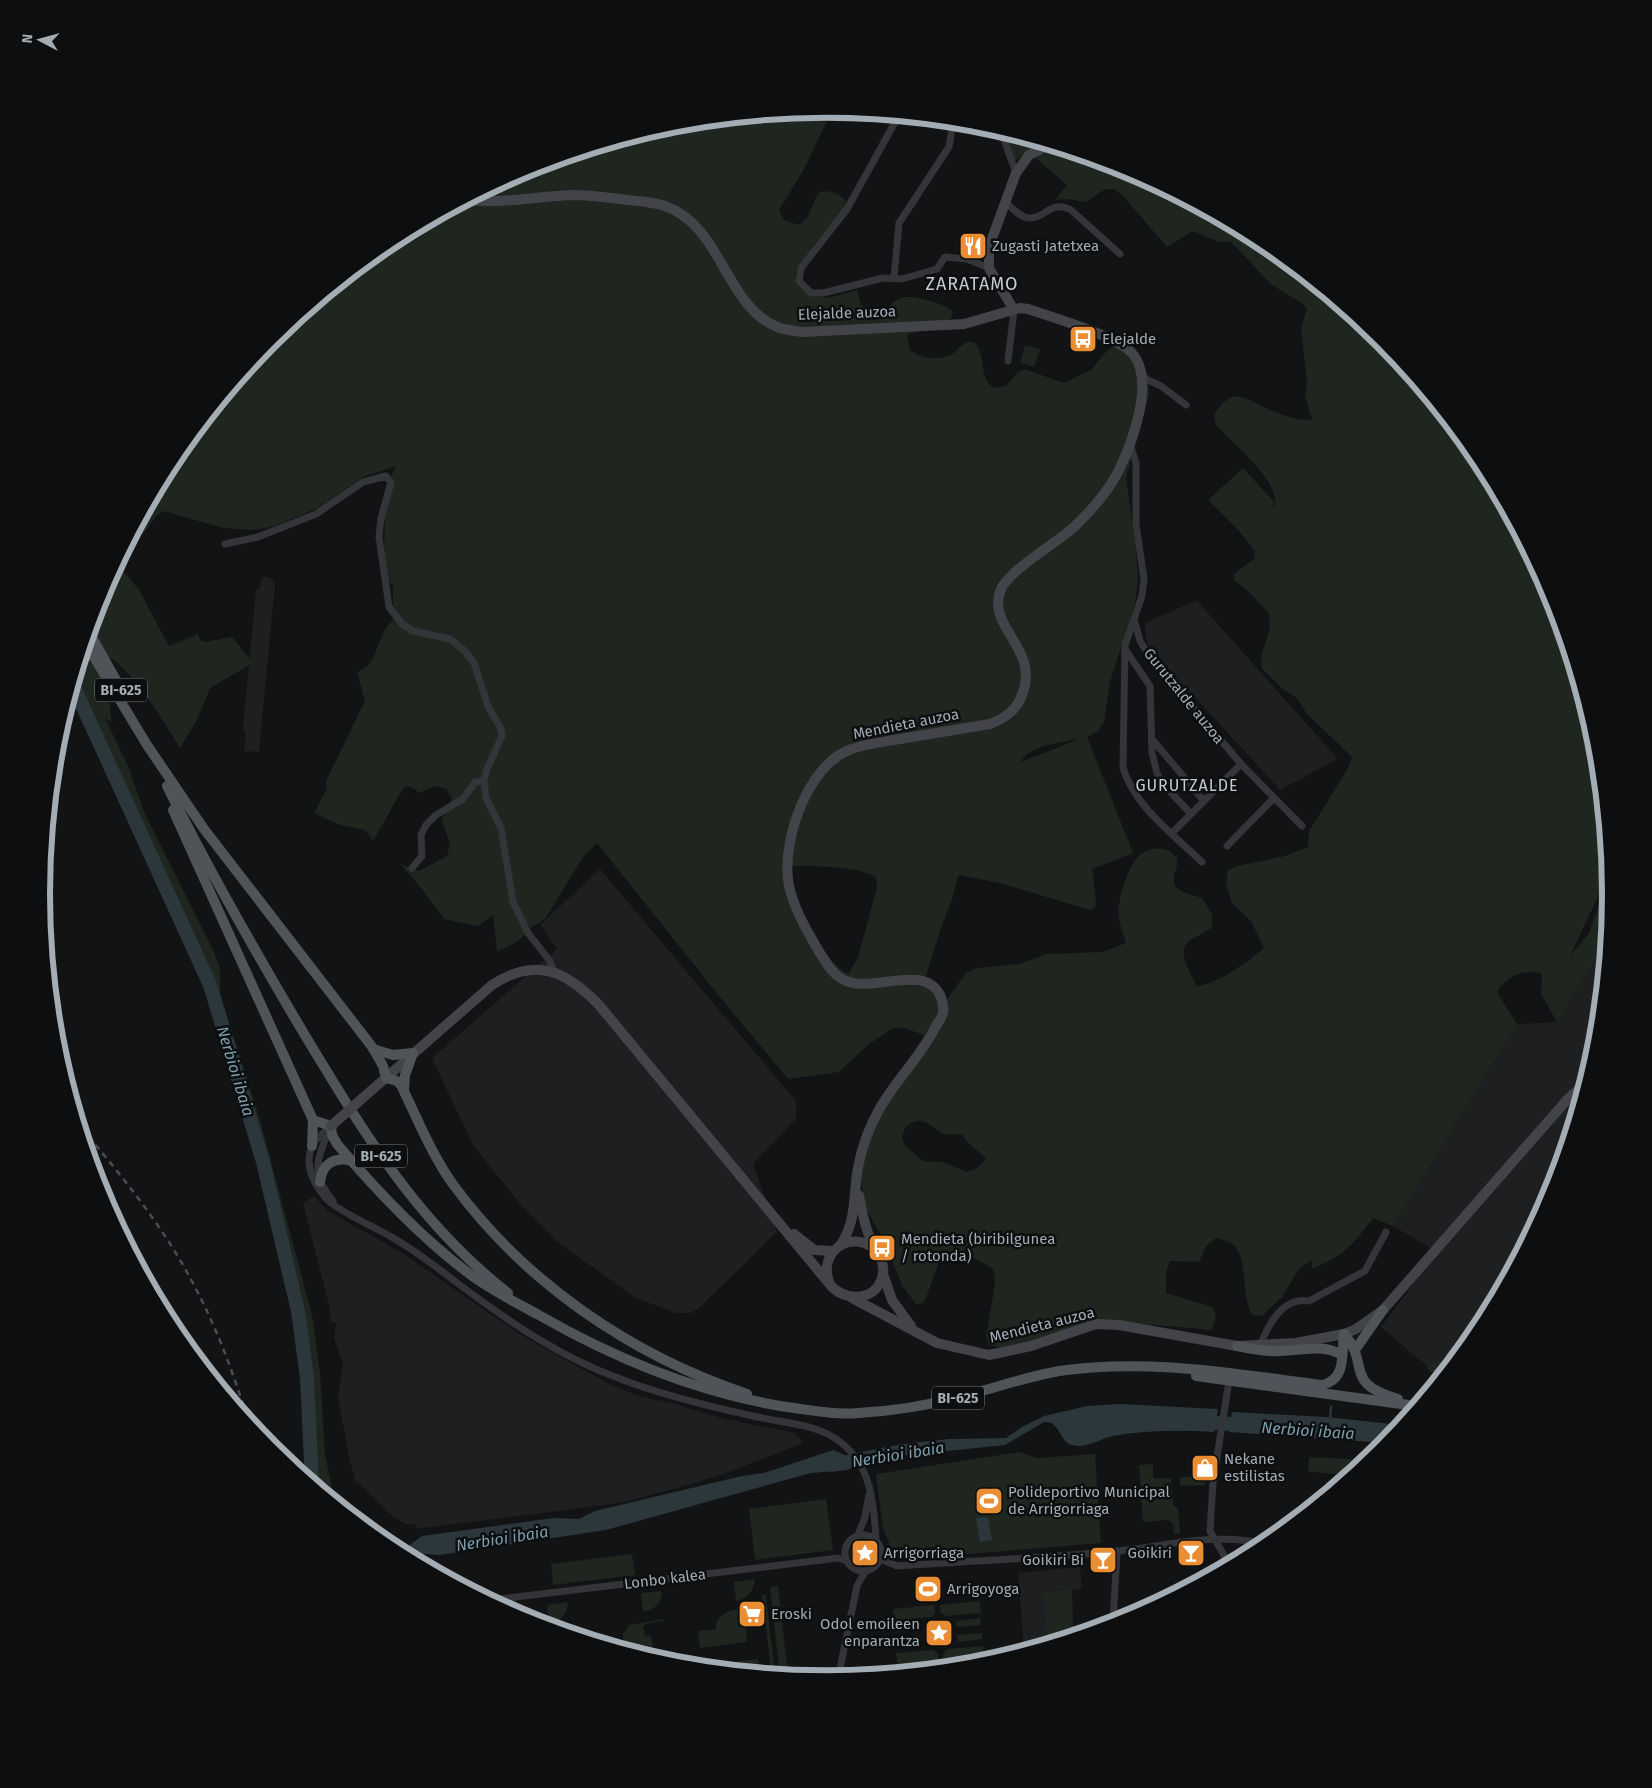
<svg xmlns="http://www.w3.org/2000/svg" width="1652" height="1788" font-family="'Fira Sans',sans-serif">
	<style>
		.built { fill: #1e1f21 }
		.green { fill: #1f261f; fill-rule: evenodd }
		.water { fill: #2c373c }
		.lines { fill: none; stroke-linecap: round; stroke-linejoin: round }
		.stream { stroke: #2c373c; stroke-width: 2.5 }
		.river { stroke: #2c373c; stroke-width: 14 }
		.street { stroke: #333539; stroke-width: 7 }
		.secondary { stroke: #424449; stroke-width: 10 }
		.primary { stroke: #505358; stroke-width: 10 }
		.rail { stroke: #4b4d52; stroke-width: 2.5; stroke-dasharray: 6 5; stroke-linecap: butt }
		.secondary-bridge { stroke: #424449; stroke-width: 10 }
		.labels { text-anchor: middle; stroke-width: 5; stroke-linejoin: round; paint-order: stroke }
		.shield { fill: #0d0e0f; stroke: #777d82; stroke-width: 1 }
		.shield-label { font-size: 14px; font-weight: bold; fill: #a4acb4 }
		.poi-label { font-size: 15px; fill: #a4acb4; stroke: #0d0e0f; text-anchor: start }
		.street-label { font-size: 15px; fill: #a4acb4; stroke: #0d0e0f }
		.neighbourhood-label { font-size: 16px; letter-spacing: 1px; fill: #c5cad0; stroke: #0d0e0f }
		.water-label { font-size: 16px; font-style: italic; fill: #7c9fae; stroke: #0d0e0f }
		.quarter-label { font-size: 18px; letter-spacing: 1px; fill: #c5cad0; stroke: #0d0e0f }
		.rim { fill: none; stroke: #a4acb4; stroke-width: 6 }
	</style>
	<rect width="100%" height="100%" fill="#121314"/>
	<g class="built">
		<path d="M262 577H269L275 583 259 752 244 751 246 735 243 727 256 590 259 589Z"/>
		<path d="M1198 600 1199 603 1338 759 1280 790 1192 694 1184 690 1149 646 1146 640 1145 627 1147 622Z"/>
		<path d="M600 869 796 1101V1119L753 1164 777 1232 699 1308 691 1313H676L636 1298 556 1241 521 1205 473 1145 432 1058 557 949 540 925Z"/>
		<path d="M1605 953 1596 1047 1551 1195 1478 1330 1460 1352 1427 1366 1381 1327 1437 1252 1393 1226 1517 1024 1557 1022 1593 964Z"/>
		<path d="M314 1196 328 1211 402 1253 521 1335 611 1385 642 1397 672 1403 725 1419 795 1433 804 1443 718 1476 627 1502 415 1529 416 1524H405L390 1514 355 1480 350 1461 338 1398 343 1364 334 1338 336 1323 331 1322 329 1305 303 1203Z"/>
		<path d="M1080 1567 1082 1589 1072 1590 1073 1632H1082L1024 1650 1018 1573Z"/>
	</g>
	<g class="green">
		<path d="M826 109 835 110 826 123 803 171 779 210 784 220 799 225 807 218 818 193C829 188 842 195 848 204L813 246 795 274 811 295 829 298 857 290 861 305C885 323 885 304 901 298 912 294 947 304 953 312L950 319 907 335 910 350C921 359 939 361 952 354 960 349 964 339 975 343 986 355 979 380 994 388L1006 386 1018 372 1024 369 1064 383 1091 370 1106 352 1114 346 1141 359 1148 375 1149 396 1126 477 1135 542 1138 575 1136 600 1110 682 1104 722 1098 731 1087 737 1133 853 1092 869 1096 900 1095 907 1090 910 1000 883 958 875 953 897 941 928 925 979 945 1002 966 973 976 968 1019 964 1047 954 1102 952 1126 943C1122 930 1117 919 1119 905 1121 892 1128 868 1137 858 1147 846 1167 845 1177 858 1178 865 1176 868 1174 875 1171 894 1190 893 1202 898L1212 914V927C1205 934 1195 936 1188 942 1176 953 1192 974 1196 986 1215 986 1250 960 1264 948L1251 921 1232 903 1226 883 1228 870 1237 866 1285 856 1308 847 1309 831 1347 770 1352 757 1307 714 1297 698 1284 690 1262 669 1261 657 1270 628 1269 613 1245 588 1233 580 1235 573 1254 559 1255 551 1240 532 1208 500 1243 468 1275 503 1271 507 1275 505C1278 478 1233 444 1216 425L1214 415C1233 384 1245 399 1270 410 1282 415 1299 421 1312 420L1305 395 1307 383 1301 327 1307 309 1302 303 1272 285 1231 242H1219L1193 231 1167 247 1124 197 1114 189H1105L1086 202 1066 199 1055 200 1067 185 1028 151 1013 163 1000 131 1127 169 1262 242 1381 339 1479 458 1551 594 1596 741 1609 873 1570 956 1589 933 1609 877 1611 894 1605 953 1593 964 1557 1022 1541 994 1542 974C1526 968 1505 976 1497 992L1517 1024 1393 1226 1373 1218C1351 1247 1346 1254 1312 1269V1260L1299 1269 1282 1297 1262 1316 1252 1315C1241 1294 1248 1267 1237 1249 1233 1242 1223 1240 1216 1238L1206 1246 1199 1262 1170 1261 1166 1272V1293L1213 1307 1216 1317 1212 1330 1119 1322 1004 1348 989 1345 986 1337 995 1285 994 1270 986 1264 968 1255 943 1251 926 1298 923 1303 916 1304 903 1287 882 1237 866 1209 861 1179 873 1122 926 1036 905 1028H893L868 1045 839 1072 788 1079 719 996 597 843 583 857 545 919 532 927 518 941 497 952 493 915 478 926 444 919 422 889 396 859 401 864 419 871 447 856 450 844 442 820 452 798 446 789 435 786 420 793 411 787H404L373 841 365 830 340 825 314 813 327 788 326 781 365 701 357 672C379 666 376 634 393 620V585L388 581 384 551 385 523 381 512 385 488 396 466 363 477 318 508 275 526 254 530 223 528 164 511 157 515 144 533 127 544 174 458 271 339 390 241 526 169 673 124ZM1077 739V740L1021 762C1028 745 1061 743 1077 739ZM791 866C808 866 865 866 876 878L877 887 858 958 848 974C828 966 802 914 795 893 792 884 792 874 791 866ZM916 1121 925 1122 944 1134 963 1135C968 1146 978 1149 986 1159L977 1168 967 1172 942 1162 923 1161 905 1146 902 1137 906 1126Z"/>
		<path d="M1025 345 1040 349 1034 367 1020 363Z"/>
		<path d="M117 563 139 590 169 646 198 634 200 640 205 642 232 637 253 663 210 688 197 720 180 748C166 724 125 657 99 653 95 677 113 697 111 722L105 718 128 766 144 812 213 950 220 968V993L260 1120 312 1315 320 1372 325 1455 335 1501 315 1484 305 1349 261 1163 193 948 70 697 101 593Z"/>
		<path d="M1460 1352 1441 1376 1428 1370 1427 1366Z"/>
		<path d="M1019 1452 1037 1458 1095 1454 1101 1543 896 1560 883 1528 876 1474Z"/>
		<path d="M1309 1457 1367 1460 1348 1476 1308 1471Z"/>
		<path d="M1153 1464V1478H1171L1173 1505 1178 1509 1180 1534H1174L1173 1524 1168 1520 1143 1522 1139 1465Z"/>
		<path d="M1205 1476V1485L1180 1486V1477Z"/>
		<path d="M826 1499 833 1550 755 1560 749 1509Z"/>
		<circle cx="863" cy="1553" r="13"/>
		<path d="M632 1554 635 1575 553 1585 551 1564Z"/>
		<path d="M755 1579C754 1591 748 1598 736 1601L734 1582Z"/>
		<path d="M778 1586 787 1666 779 1667 770 1587Z"/>
		<path d="M1072 1590 1073 1632H1082L1048 1643 1043 1592Z"/>
		<path d="M662 1591C661 1603 655 1610 643 1612L641 1593Z"/>
		<path d="M762 1595H766L774 1667 771 1668Z"/>
		<path d="M980 1601 981 1613 945 1616 940 1612V1605Z"/>
		<path d="M568 1602C567 1614 561 1621 549 1624L547 1605Z"/>
		<path d="M934 1605 935 1613 931 1617 894 1621 893 1609Z"/>
		<path d="M757 1608 758 1609 744 1611 737 1615 738 1625 745 1624 747 1642 700 1648 698 1631 716 1629C716 1607 741 1610 757 1608Z"/>
		<path d="M980 1618 981 1625 957 1627 956 1621Z"/>
		<path d="M664 1619V1621L650 1623 643 1626 645 1636 651 1635 654 1654 644 1655 623 1649V1634L629 1625Z"/>
		<path d="M919 1623 920 1630 896 1632 895 1625Z"/>
		<path d="M982 1633V1639L958 1642 957 1635Z"/>
		<path d="M921 1639V1645L897 1648V1641Z"/>
		<path d="M983 1646 984 1659 943 1662V1654L947 1649Z"/>
		<path d="M933 1650 938 1654 939 1662 898 1666 896 1653Z"/>
		<path d="M758 1659 760 1672 700 1666Z"/>
	</g>
	<g class="water">
		<path d="M1120 1404 1218 1409 1214 1432C1181 1430 1146 1430 1113 1436 1099 1439 1087 1449 1072 1445 1059 1442 1061 1421 1044 1422L1005 1445 948 1451 913 1457 907 1455 871 1461 866 1452 902 1444 949 1439 1006 1438 1022 1427 1044 1416 1087 1406Z"/>
		<path d="M1232 1412 1325 1417 1401 1425 1386 1443 1229 1432Z"/>
		<path d="M833 1450 845 1455 853 1466 848 1470 811 1473 606 1530 439 1555 424 1554C415 1562 409 1557 400 1552L422 1536 554 1518 579 1519 595 1511 742 1476 764 1473Z"/>
		<path d="M988 1517 992 1540 980 1542 976 1518Z"/>
	</g>
	<g class="lines">
		<path class="stream" d="M1330 1421 1331 1407"/>
		<g class="river">
			<path d="M73 685 210 985 263 1162 298 1311 307 1378 312 1483"/>
			<path d="M1198 1422 1249 1425"/>
			<path d="M832 1465 887 1454"/>
		</g>
		<g class="street">
			<path d="M901 117 894 124 847 209 801 268 799 281 811 293H823L883 278 902 279 937 269 945 257 967 259 989 268"/>
			<path d="M1001 131 1016 173"/>
			<path d="M1005 202C1011 207 1021 218 1029 218 1046 219 1050 199 1071 210L1120 254"/>
			<path d="M894 278 899 223 949 147 953 122"/>
			<path d="M1008 361 1014 310"/>
			<path d="M1142 377 1161 386 1186 405"/>
			<path d="M1130 444 1136 463V524L1144 579 1142 596 1125 645 1123 768C1135 807 1173 834 1202 862"/>
			<path d="M225 544 258 537 316 514 363 482 386 476 391 483 381 518 379 537 389 607 402 624 413 631 450 639 464 650 474 663 488 706 501 729 502 736 487 769 484 781 486 798 501 828 513 902 528 933 550 961 554 972"/>
			<path d="M1135 622 1140 641 1148 654 1241 764 1302 826"/>
			<path d="M1125 649 1150 686 1152 753 1157 773 1162 783 1191 814"/>
			<path d="M1152 739 1204 801"/>
			<path d="M1172 833 1241 764"/>
			<path d="M1227 846 1274 798"/>
			<path d="M412 868 422 856 421 835 426 825 436 815 463 799 475 782 484 781"/>
			<path d="M331 1126C325 1132 315 1139 312 1146 303 1166 316 1190 331 1203 353 1219 380 1229 403 1244 426 1258 446 1275 468 1291 514 1325 563 1358 618 1378 661 1395 707 1406 753 1416 781 1423 816 1423 839 1441 871 1464 874 1503 876 1540"/>
			<path d="M329 1131C316 1159 311 1175 333 1201"/>
			<path d="M1260 1346C1268 1325 1282 1297 1309 1301L1365 1271 1386 1232"/>
			<circle cx="863" cy="1553" r="18"/>
			<path d="M858 1535 865 1517 869 1495"/>
			<path d="M881 1559 897 1566C970 1561 1044 1558 1118 1551 1166 1546 1217 1532 1265 1544"/>
			<path d="M1229 1564 1210 1531 1213 1482 1229 1381"/>
			<path d="M491 1600 838 1558 847 1561"/>
			<path d="M1114 1615 1144 1610"/>
			<path d="M1113 1623 1117 1551"/>
			<path d="M838 1678 857 1586 865 1572"/>
		</g>
		<g class="secondary">
			<path d="M467 200C504 204 538 196 574 195 592 195 610 198 627 200 640 201 653 202 665 206 723 227 724 304 777 327 785 330 795 331 803 332L964 324 1020 308 1028 309C1051 317 1117 336 1132 353 1156 380 1132 444 1118 472 1107 493 1090 512 1073 528 1056 543 1010 570 1001 589 985 628 1041 648 1022 695 1016 711 1005 718 990 724 960 729 930 734 900 739 883 742 864 744 849 750 808 766 783 838 788 879 790 899 803 924 813 941 820 953 830 972 842 979 870 996 925 960 941 997 942 1000 944 1009 943 1012 943 1017 938 1022 936 1026 921 1056 896 1080 880 1108 869 1127 862 1146 858 1168 853 1194 857 1221 841 1244"/>
			<path d="M1014 310 989 268V247L1016 173 1029 155 1049 145"/>
			<path d="M357 1103 492 985C536 956 566 971 599 1005L832 1287C849 1303 879 1300 883 1273 885 1258 873 1246 868 1233 864 1221 861 1208 859 1195"/>
			<path d="M794 1234 814 1250 833 1251"/>
			<path d="M883 1274 892 1300 911 1326"/>
			<path d="M829 1282C818 1252 850 1229 875 1249"/>
			<path d="M852 1298 937 1343 989 1355 1031 1346 1096 1324 1119 1325 1237 1346 1296 1343 1344 1334 1356 1329 1383 1310 1566 1101 1585 1083"/>
		</g>
		<g class="primary">
			<path d="M89 632 121 689"/>
			<path d="M86 644 147 745 204 829 373 1048 383 1066 386 1078 397 1081 401 1085C417 1118 431 1153 452 1183 525 1283 631 1355 747 1394"/>
			<path d="M167 786C210 872 257 955 306 1037 364 1133 418 1223 508 1293"/>
			<path d="M173 810 313 1120 312 1146"/>
			<path d="M373 1049 393 1055 413 1053"/>
			<path d="M404 1090 405 1075 413 1053"/>
			<path d="M313 1120 331 1126 332 1135 337 1144C376 1190 418 1235 467 1272 489 1289 513 1301 537 1314 617 1360 701 1395 794 1408 815 1411 837 1415 858 1413 892 1411 926 1406 959 1397 992 1389 1025 1377 1059 1371 1146 1358 1235 1374 1322 1385 1347 1379 1341 1355 1344 1334"/>
			<path d="M320 1182C322 1164 334 1156 352 1161"/>
			<path d="M1344 1334C1371 1364 1342 1383 1398 1399"/>
			<path d="M1237 1346C1252 1349 1265 1352 1280 1351 1303 1351 1321 1343 1342 1355"/>
			<path d="M1355 1350 1383 1310"/>
			<path d="M1196 1376 1416 1406"/>
		</g>
		<path class="rail" d="M81 1128C124 1178 166 1230 196 1289 218 1331 234 1375 248 1420"/>
		<path class="secondary-bridge" d="M331 1126 357 1103"/>
	</g>
	<defs>
		<symbol id="restaurant-square" viewBox="-11 -11 22 22"><rect x="-9" y="-9" width="18" height="18" rx="4" fill="#eb8e33" stroke="#0d0e0f"/><path d="M-5-6h1v4h1v-4h1v4h1v-4h1v5L-1.5 .5V6h-2V.5L-5-1ZM5-6V6H3V1.5H1.5Q1.5-4 5-6Z" fill="#fff"/></symbol>
		<symbol id="bus-square" viewBox="-11 -11 22 22"><rect x="-9" y="-9" width="18" height="18" rx="4" fill="#eb8e33" stroke="#0d0e0f"/><path d="M-5-6H5V4H4V6H2V4H-2V6H-4V4H-5ZM-3.5-4V0h7V-4ZM-3.5 1.2v1.5H-2V1.2ZM2 1.2v1.5H3.5V1.2Z" fill="#fff"/></symbol>
		<symbol id="shop-square" viewBox="-11 -11 22 22"><rect x="-9" y="-9" width="18" height="18" rx="4" fill="#eb8e33" stroke="#0d0e0f"/><path d="M-5-2.5h2.3a2.7 3.5 0 0 1 5.4 0H5L5.5 6h-11ZM-1.5-2.5h3a1.5 2.3 0 0 0-3 0Z" fill="#fff"/></symbol>
		<symbol id="stadium-square" viewBox="-11 -11 22 22"><rect x="-9" y="-9" width="18" height="18" rx="4" fill="#eb8e33" stroke="#0d0e0f"/><path d="M0-5a6.5 5 0 1 0 0 10a6.5 5 0 1 0 0-10ZM-3.5-1.8h7v3.6h-7Z" fill="#fff"/></symbol>
		<symbol id="sight-square" viewBox="-11 -11 22 22"><rect x="-9" y="-9" width="18" height="18" rx="4" fill="#eb8e33" stroke="#0d0e0f"/><path d="M0-6L1.8-2.2L6-1.7L2.9 1.2L3.7 5.4L0 3.3L-3.7 5.4L-2.9 1.2L-6-1.7L-1.8-2.2Z" fill="#fff"/></symbol>
		<symbol id="bar-square" viewBox="-11 -11 22 22"><rect x="-9" y="-9" width="18" height="18" rx="4" fill="#eb8e33" stroke="#0d0e0f"/><path d="M-6-5H6L.8 .8V4.5H3.5V6h-7V4.5H-.8V.8Z" fill="#fff"/></symbol>
		<symbol id="supermarket-square" viewBox="-11 -11 22 22"><rect x="-9" y="-9" width="18" height="18" rx="4" fill="#eb8e33" stroke="#0d0e0f"/><path d="M-6-5.5h2.5l.6 2H6L4.5 2H-2.5L-4.4-4H-6ZM-1.5 3.2a1.3 1.3 0 1 0 .1 0ZM3 3.2a1.3 1.3 0 1 0 .1 0Z" fill="#fff"/></symbol>
	</defs>
	<g fill-rule="evenodd">
		<use href="#restaurant-square" x="957" y="230" width="32" height="32"/>
		<use href="#bus-square" x="1067" y="323" width="32" height="32"/>
		<use href="#bus-square" x="866" y="1232" width="32" height="32"/>
		<use href="#shop-square" x="1189" y="1452" width="32" height="32"/>
		<use href="#stadium-square" x="973" y="1485" width="32" height="32"/>
		<use href="#sight-square" x="849" y="1537" width="32" height="32"/>
		<use href="#bar-square" x="1175" y="1537" width="32" height="32"/>
		<use href="#bar-square" x="1087" y="1544" width="32" height="32"/>
		<use href="#stadium-square" x="912" y="1573" width="32" height="32"/>
		<use href="#supermarket-square" x="736" y="1598" width="32" height="32"/>
		<use href="#sight-square" x="923" y="1617" width="32" height="32"/>
	</g>
	<g class="labels">
		<g class="shield">
			<rect x="95" y="678.5" width="52" height="23" rx="4"/>
			<rect x="355" y="1144.5" width="52" height="23" rx="4"/>
			<rect x="932" y="1386.5" width="52" height="23" rx="4"/>
		</g>
		<g class="shield-label">
			<text x="121" y="695">BI-625</text>
			<text x="381" y="1161">BI-625</text>
			<text x="958" y="1403">BI-625</text>
		</g>
		<g class="poi-label">
			<text x="992" y="251">Zugasti Jatetxea</text>
			<text x="1102" y="344">Elejalde</text>
			<text x="901" y="1244">Mendieta (biribilgunea<tspan x="901" dy="17">/ rotonda)</tspan></text>
			<text x="1224" y="1464">Nekane<tspan x="1224" dy="17">estilistas</tspan></text>
			<text x="1008" y="1497">Polideportivo Municipal<tspan x="1008" dy="17">de Arrigorriaga</tspan></text>
			<text x="884" y="1558">Arrigorriaga</text>
			<text x="1172" y="1558" text-anchor="end">Goikiri</text>
			<text x="1084" y="1565" text-anchor="end">Goikiri Bi</text>
			<text x="947" y="1594">Arrigoyoga</text>
			<text x="771" y="1619">Eroski</text>
			<text x="920" y="1629" text-anchor="end">Odol emoileen<tspan x="920" dy="17">enparantza</tspan></text>
		</g>
		<g class="street-label">
			<text transform="translate(847 313) rotate(-2)" y="5">Elejalde auzoa</text>
			<text transform="translate(1184 696) rotate(51)" y="5">Gurutzalde auzoa</text>
			<text transform="translate(906 724) rotate(-11)" y="5">Mendieta auzoa</text>
			<text transform="translate(1042 1325) rotate(-14)" y="5">Mendieta auzoa</text>
			<text transform="translate(665 1579) rotate(-7)" y="5">Lonbo kalea</text>
		</g>
		<g class="neighbourhood-label">
			<text x="1187" y="791">GURUTZALDE</text>
		</g>
		<g class="water-label">
			<text transform="translate(236 1071) rotate(73)" y="6">Nerbioi ibaia</text>
			<text transform="translate(1308 1430) rotate(4)" y="6">Nerbioi ibaia</text>
			<text transform="translate(898 1454) rotate(-9)" y="6">Nerbioi ibaia</text>
			<text transform="translate(502 1538) rotate(-9)" y="6">Nerbioi ibaia</text>
		</g>
		<g class="quarter-label">
			<text x="972" y="290">ZARATAMO</text>
		</g>
	</g>
	<path d="M0 0H1652V1788H0ZM50 894a776 776 0 1 1 1552 0a776 776 0 1 1-1552 0Z" fill="#0d0e0f" fill-rule="evenodd"/>
	<path class="rim" d="M50 894a776 776 0 1 1 1552 0a776 776 0 1 1-1552 0Z"/>
	<g transform="translate(40 40) rotate(276)" stroke="#0d0e0f" stroke-width="4" paint-order="stroke">
	<path d="M0-4L9 19L0 12L-9 19Z" fill="#a4acb4"/>
	<text y="-8" font-size="14" font-weight="bold" text-anchor="middle" fill="#a4acb4">N</text>
	</g>
</svg>
